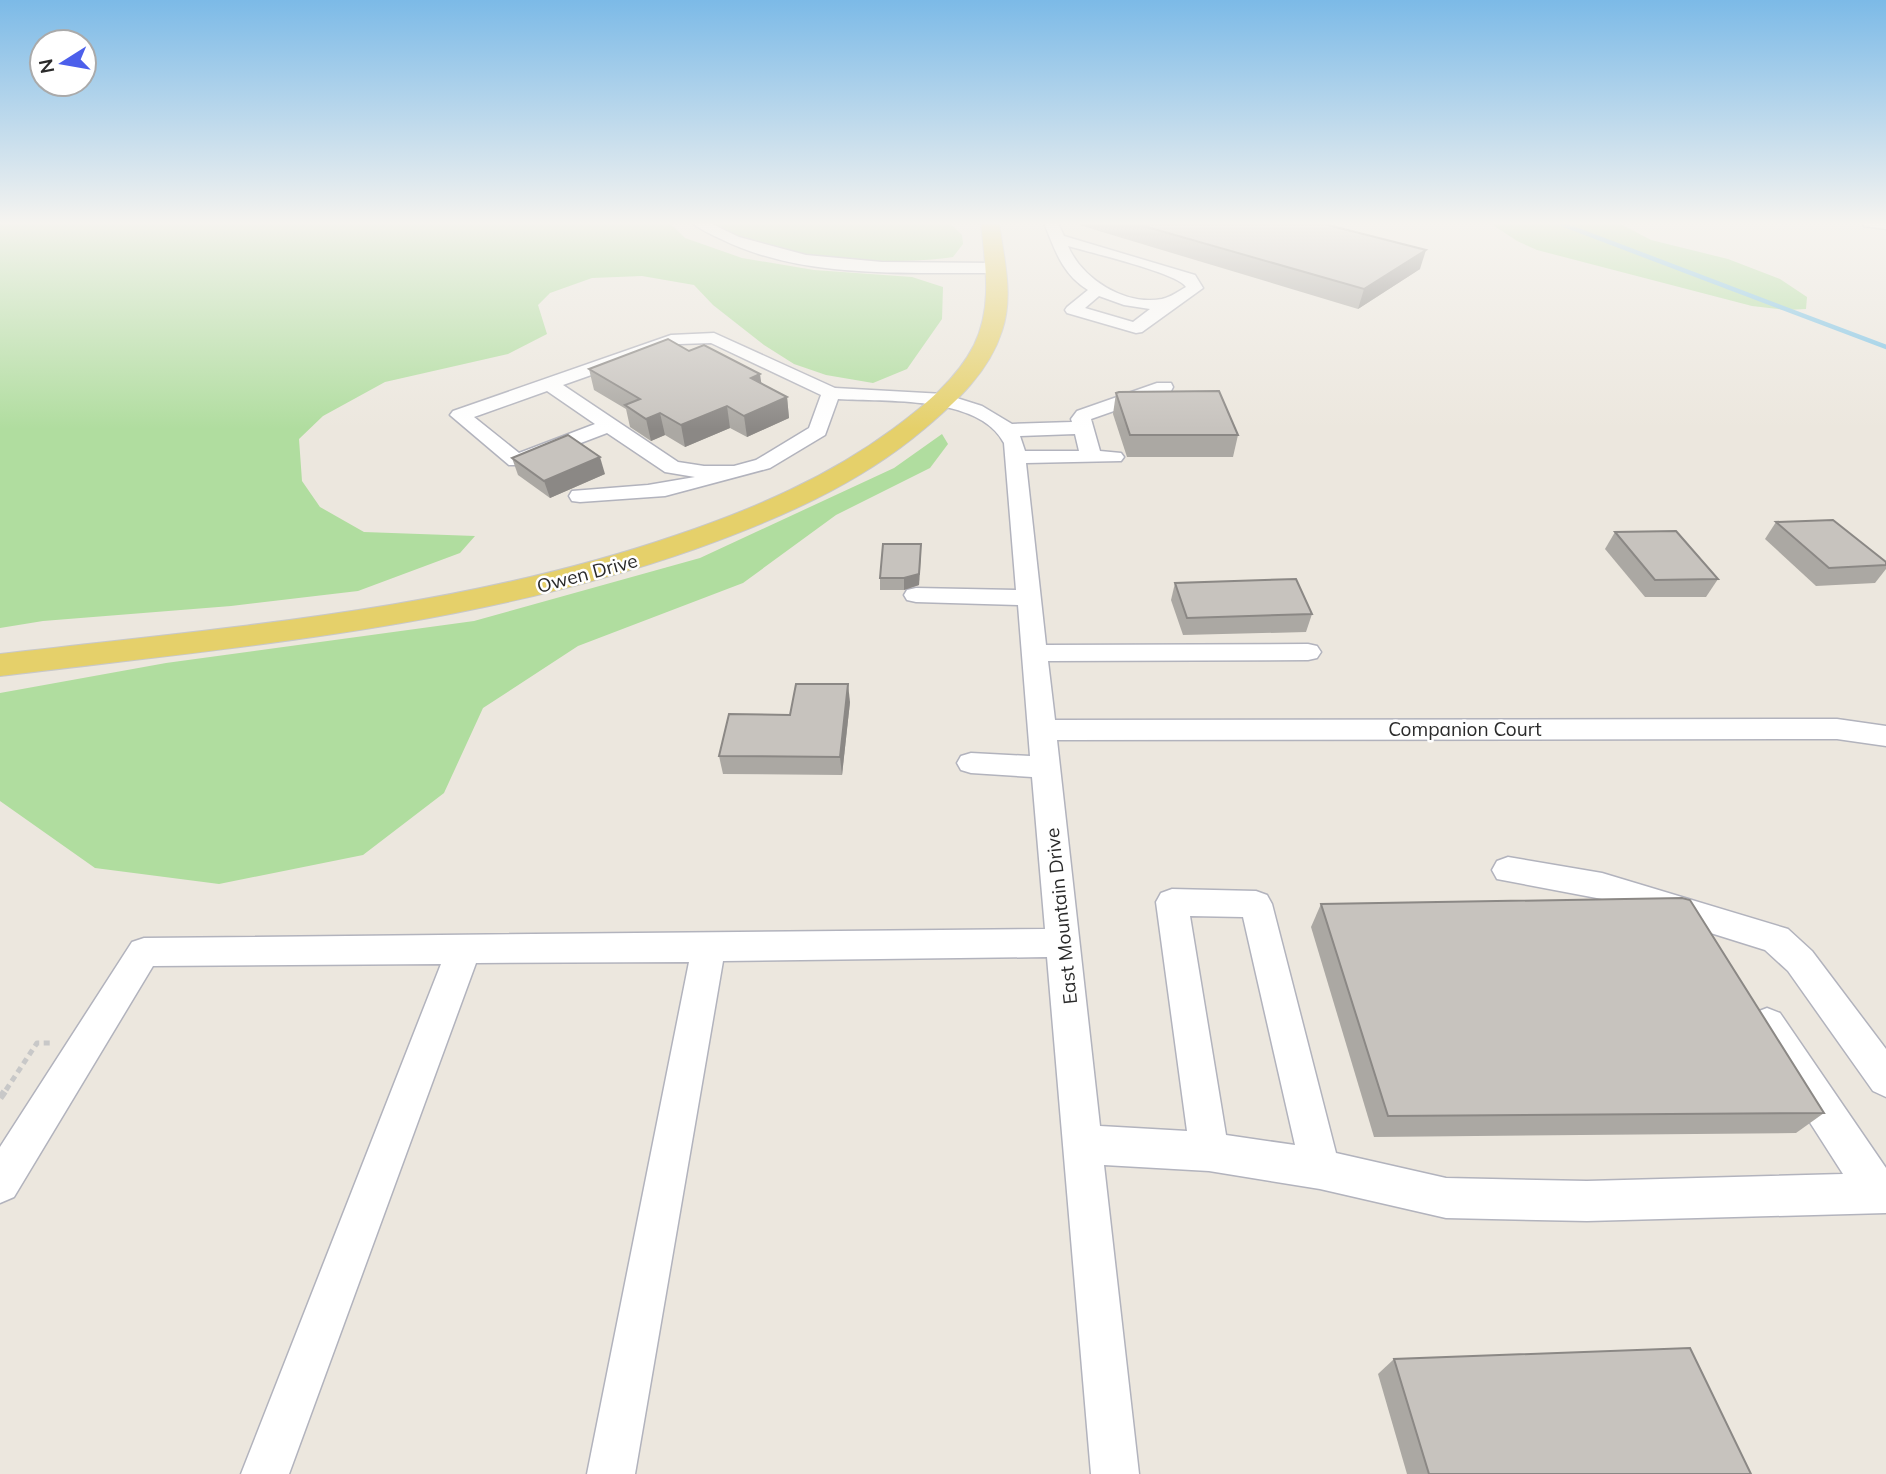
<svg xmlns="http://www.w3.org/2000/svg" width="1886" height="1474" font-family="Mulish,sans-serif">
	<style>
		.green { fill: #b0dd9f }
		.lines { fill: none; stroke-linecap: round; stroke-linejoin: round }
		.stream { stroke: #7ac2e5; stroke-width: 4.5 }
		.minor-casing { stroke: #b2b3bd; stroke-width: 3 }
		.major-casing { stroke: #c8c8c8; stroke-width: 2 }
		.path-far1 { stroke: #c8c8c8; stroke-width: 5; stroke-dasharray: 6 4.5; stroke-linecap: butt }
		.path { stroke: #c8c8c8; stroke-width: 7; stroke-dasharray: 8 5; stroke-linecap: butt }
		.minor { fill: #fff; fill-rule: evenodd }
		.major { fill: #e5d06a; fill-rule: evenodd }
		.wall { fill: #aba8a3 }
		.shaded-wall { fill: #8b8885 }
		.building { fill: #c7c3be; stroke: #8b8885; stroke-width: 2 }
		.labels { text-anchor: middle; stroke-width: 5; stroke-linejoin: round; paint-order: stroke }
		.street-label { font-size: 19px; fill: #2b2b2b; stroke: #fff }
	</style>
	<rect width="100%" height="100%" fill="#ece7de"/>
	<g class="green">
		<path d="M0 223H670L685 238 742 258 814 270 912 277 943 287 942 319 907 369 873 383 826 375 794 364 764 345 713 305 694 285 642 276 592 278 550 293 538 305 547 334 508 354 385 382 323 416 299 439 302 481 320 507 364 532 475 536 460 553 358 591 231 606 43 621 0 628Z"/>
		<path d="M713 223H950L962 235 963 244 953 257C909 264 814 262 771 249 751 244 730 234 713 223Z"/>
		<path d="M1490 223H1619L1651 240 1728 259 1780 279 1807 297 1806 309 1786 310 1752 306 1537 250 1517 241Z"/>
		<path d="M942 434 948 444 930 468 836 515 743 583 578 646 483 708 444 793 363 855 219 884 95 868 0 801V693L166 663 474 621 700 558 894 468Z"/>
	</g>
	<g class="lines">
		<path class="stream" d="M1559 223 1886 347"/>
		<defs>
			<g id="minor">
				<path d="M693 223H710L739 237 806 255 882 262 996 263 1004 268 996 273C906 272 804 280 721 239 711 234 700 230 693 223Z"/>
				<path d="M1044 223H1058L1064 236 1195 275 1203 288 1142 332 1136 333 1067 313 1065 310 1067 307 1088 290C1062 274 1055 250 1044 223ZM1068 246C1088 252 1178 273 1186 287 1179 291 1171 297 1162 299 1125 306 1082 279 1068 246ZM1099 296 1124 305 1150 309 1133 322 1085 308Z"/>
				<path d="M1862 223H1886V229L1864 226Z"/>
				<path d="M714 333 835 388 944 394 982 406 1012 424 1072 422 1071 419 1077 411 1157 383H1171L1173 387 1171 391 1091 419 1100 451 1121 453 1124 457 1121 461 1026 463 1046 645 1308 644 1317 646 1321 652 1317 658 1308 660 1048 661 1055 720 1837 719 1886 726V746L1837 739 1057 740 1100 1126 1187 1131 1156 902 1161 893 1172 889 1256 891 1267 895 1272 904 1336 1153 1446 1178 1587 1181 1843 1174 1754 1035 1749 1024 1754 1013 1767 1008 1780 1013 1886 1168V1213L1587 1221 1446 1218 1320 1189 1209 1171 1104 1165 1139 1474H1091L1047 957 723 961 635 1474H587L689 962 476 963 289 1474H241L441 964 153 966 14 1197 0 1203V1147L132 942 144 938 1045 929 1032 777 971 773 961 770 957 763 961 756 971 753 1030 756 1018 605 916 602 907 600 904 595 907 590 916 588 1016 590 1004 443C979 395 885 402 838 399L825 435 770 468 665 496 580 502 572 501 569 496 572 491 648 485 695 477 665 472 607 433 523 465H509L450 415 453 411 671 335ZM711 343 821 395 809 428 756 460 734 466H704L678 462 563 385 679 344ZM547 391 595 424 519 453 474 417ZM1075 434 1079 451H1025L1020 436ZM1190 916 1243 917 1295 1145 1226 1135Z"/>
				<path d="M1508 857 1602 873 1788 929 1812 951 1886 1049V1097L1873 1091 1788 971 1765 950 1602 899 1497 879 1492 870 1497 861Z"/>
			</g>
			<path id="major" d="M981 223H999C1004 258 1014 296 1002 331 989 372 956 402 924 429 858 485 776 520 695 549 471 628 234 647 0 676V654C228 627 459 610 677 535 754 509 828 477 893 429 924 406 957 379 974 345 993 306 985 264 981 223Z"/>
		</defs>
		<use href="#minor" class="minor-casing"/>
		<use href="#major" class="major-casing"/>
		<path class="path-far1" d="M6 1090 37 1043H51"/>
		<path class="path" d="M0 1098 7 1088"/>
		<use href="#minor" class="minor"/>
		<use href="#major" class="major"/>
	</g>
	<g class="wall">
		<path d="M1079 223H1320L1420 269 1358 309 1079 225Z"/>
		<path d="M589 369 761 383 787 397 789 418 747 437 730 428 685 447 665 435 651 441 630 427 626 409 594 390Z"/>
		<path d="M1116 393 1238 435 1233 457H1127L1113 414Z"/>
		<path d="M512 458 605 474 550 498 518 475Z"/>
		<path d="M1776 522 1886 562V569L1875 583 1816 586 1765 539Z"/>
		<path d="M1615 532 1718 579 1706 597H1645L1605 549Z"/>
		<path d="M921 556 919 585 904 590H880V578Z"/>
		<path d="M1175 583 1312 614 1306 632 1183 635 1171 600Z"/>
		<path d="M850 702 842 775 723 774 719 756 790 715Z"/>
		<path d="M1321 904 1824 1113 1796 1133 1374 1137 1311 927Z"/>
		<path d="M1394 1359 1751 1474H1407L1378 1374Z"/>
	</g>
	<g class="shaded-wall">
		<path d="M1426 250 1420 269 1358 309 1364 289Z"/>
		<path d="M760 374 763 395 751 378Z"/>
		<path d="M787 397 789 418 747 437 744 416Z"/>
		<path d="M727 406 730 428 685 447 681 425Z"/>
		<path d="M660 413 665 435 651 441 646 419Z"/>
		<path d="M600 457 605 474 550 498 544 481Z"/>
		<path d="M921 544 919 585 904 590V578Z"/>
		<path d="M848 684 850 702 842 775 840 757Z"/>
	</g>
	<g class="building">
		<path d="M1133 223H1320L1426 250 1364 289Z"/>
		<path d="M668 339 689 351 704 345 760 374 751 378 787 397 744 416 727 406 681 425 660 413 646 419 625 405 640 399 589 369Z"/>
		<path d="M1219 391 1238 435H1130L1116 393 1119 392Z"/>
		<path d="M568 435 600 457 544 481 512 458Z"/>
		<path d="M1833 520 1886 562V565L1829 568 1776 522Z"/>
		<path d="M1676 531 1718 579 1655 580 1615 532Z"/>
		<path d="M883 544H921L919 574 904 578H880Z"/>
		<path d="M1296 579 1312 614 1187 618 1175 583Z"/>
		<path d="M796 684H848L840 757 719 756 729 714 790 715Z"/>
		<path d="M1682 898 1690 900 1824 1113 1388 1116 1321 904Z"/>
		<path d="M1690 1348 1751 1474H1429L1394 1359Z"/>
	</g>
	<linearGradient id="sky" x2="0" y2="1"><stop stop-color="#7cbae7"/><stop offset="0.52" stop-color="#f6f4f0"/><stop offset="1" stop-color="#f6f4f0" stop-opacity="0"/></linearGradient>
	<rect width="1886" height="429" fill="url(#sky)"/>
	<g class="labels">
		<g class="street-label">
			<text transform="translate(587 573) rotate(-15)" y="7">Owen Drive</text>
			<text x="1465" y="736">Companion Court</text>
			<text transform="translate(1061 916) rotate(-96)" y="7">East Mountain Drive</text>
		</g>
	</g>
	<g transform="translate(63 63) rotate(259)"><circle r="33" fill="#ffffff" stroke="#aaaaaa" stroke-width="2"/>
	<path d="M0-5L12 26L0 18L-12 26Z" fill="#4c5feb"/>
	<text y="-10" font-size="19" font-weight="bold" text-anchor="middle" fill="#2b2b2b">N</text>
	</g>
</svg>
